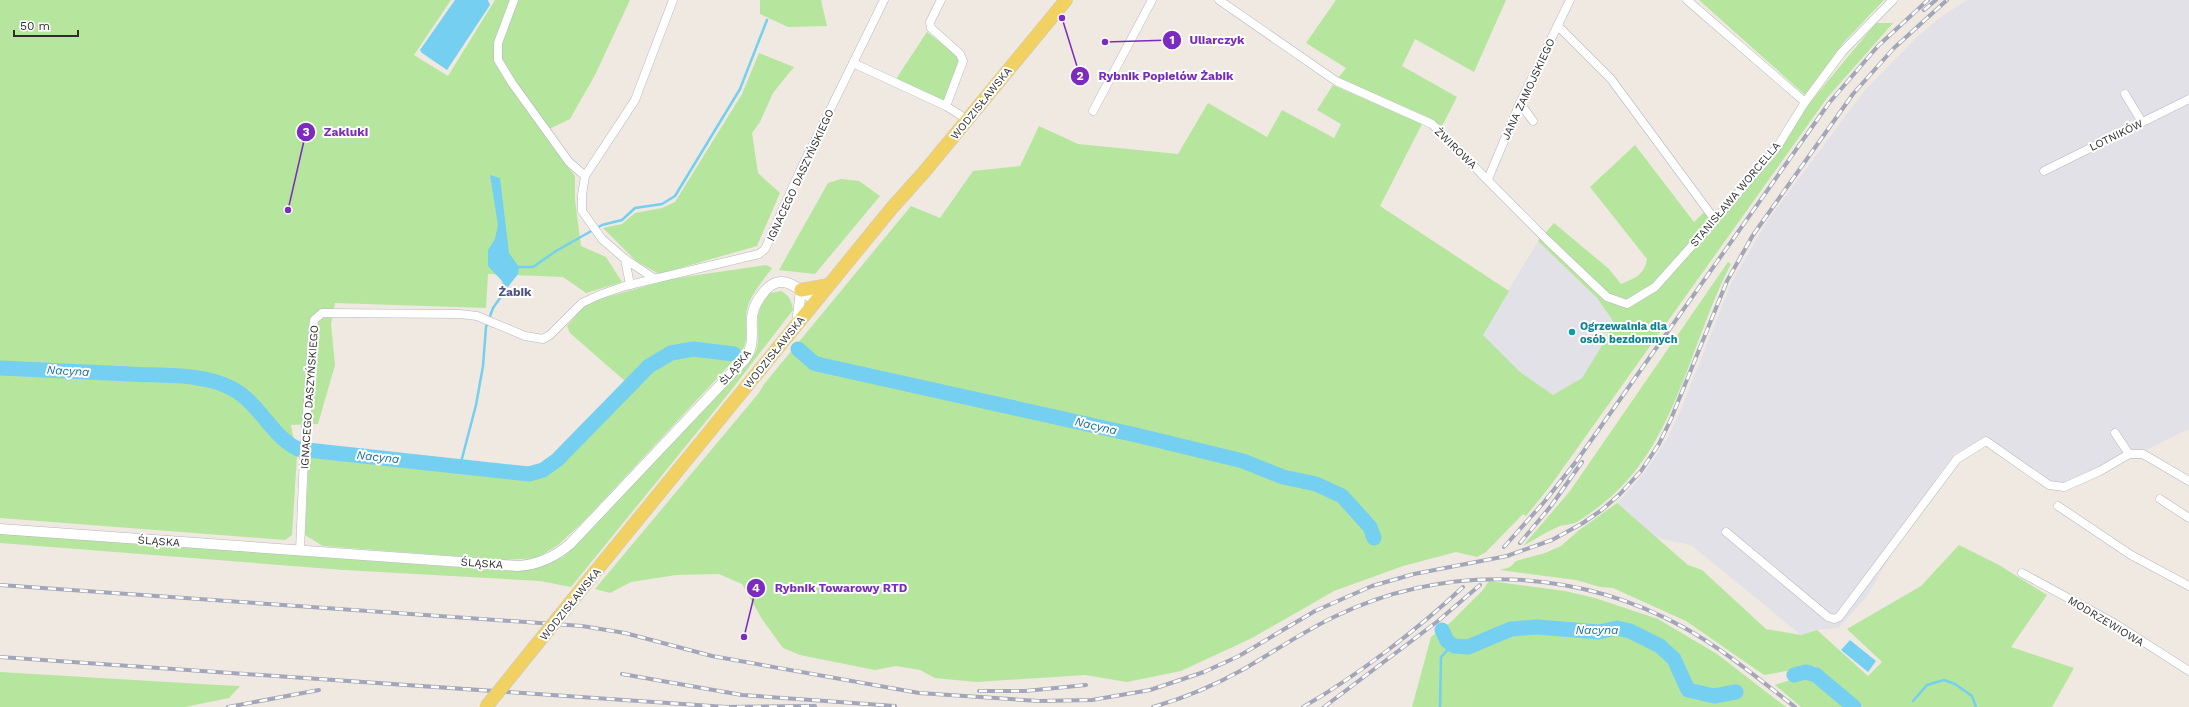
<svg xmlns="http://www.w3.org/2000/svg" width="2189" height="707" font-family="'Work Sans',sans-serif">
	<style>
		.industrial { fill: #e3e1e8 }
		.green { fill: #b6e59e }
		.water { fill: #75cff0 }
		.lines { fill: none; stroke-linecap: round; stroke-linejoin: round }
		.stream { stroke: #75cff0; stroke-width: 2.5 }
		.river { stroke: #75cff0; stroke-width: 15 }
		.minor-casing { stroke: #b4b7c1; stroke-width: 9 }
		.tertiary-casing { stroke: #b4b7c1; stroke-width: 11 }
		.primary-casing { stroke: #c9c9c9; stroke-width: 14 }
		.minor { stroke: #fff; stroke-width: 8 }
		.tertiary { stroke: #fff; stroke-width: 10 }
		.primary { stroke: #f2d163; stroke-width: 13 }
		.rail-casing { stroke: #a3a6b8; stroke-width: 4 }
		.rail { stroke: #fff; stroke-width: 2.5; stroke-dasharray: 8; stroke-linecap: butt }
		.primary-bridge-casing { stroke: #c9c9c9; stroke-width: 14; stroke-linecap: butt }
		.primary-bridge { stroke: #f2d163; stroke-width: 13 }
		.culture-dot { fill: #0f9aa8; stroke: #fff; stroke-width: 1.5 }
		.labels { text-anchor: middle; stroke-width: 4; stroke-linejoin: round; paint-order: stroke }
		.street-label { font-size: 11px; fill: #2e2e2e; stroke: #fff }
		.culture-label { font-size: 11px; font-weight: bold; fill: #0d838f; stroke: #fff; text-anchor: start }
		.neighbourhood-label { font-size: 12px; font-weight: bold; fill: #4d5680; stroke: #fff }
		.water-label { font-size: 12px; font-style: italic; fill: #0d6fa3; stroke: #fff }
		.leader { fill: none; stroke: #7b2cbf; stroke-width: 1.5 }
		.callout-dot { fill: #7b2cbf; stroke: #fff; stroke-width: 1.5 }
		.mark-label { font-size: 12px; text-anchor: middle; font-weight: bold; fill: #fff }
		.callout-label { font-size: 12px; text-anchor: middle; font-weight: bold; fill: #7b2cbf; stroke: #fff; stroke-width: 4; stroke-linejoin: round; paint-order: stroke }
	</style>
	<rect width="100%" height="100%" fill="#efe9e1"/>
	<g class="industrial">
		<path d="M1967 0H2189V429L2148 449 2056 486 1988 440 1978 441 1955 453 1936 478 1867 596 1839 628 1817 630 1801 635 1691 545 1657 538 1617 503 1642 476 1666 441 1682 407 1732 281 1768 220 1864 91 1917 37 1938 19Z"/>
		<path d="M1538 241 1597 298 1613 321 1606 339 1582 378 1553 395 1520 372 1482 334Z"/>
	</g>
	<g class="green">
		<path d="M0 0H451L414 55 448 76 495 0H630L595 75 570 119 551 128 545 136 575 176V200L581 246 606 257 622 282 586 293 563 277 488 274 486 308 335 303 331 324 335 365 318 424 291 425 297 455 292 535 285 540 0 518Z"/>
		<path d="M760 0H821L827 26 788 27 760 14Z"/>
		<path d="M1336 0H1506L1474 72 1415 39 1402 66 1457 97 1442 126 1430 118 1338 78 1346 68 1306 43Z"/>
		<path d="M1699 0H1884L1844 42 1805 95Z"/>
		<path d="M1876 23H1893L1827 98 1551 485 1526 516 1523 514 1486 552 1477 557 1456 552 1403 566 1334 591 1252 638 1181 671 1127 682 1085 675 976 682 935 678 920 670 896 666 875 670 800 655 783 648 762 619 742 584 719 574 676 575 631 582 610 593 595 589 758 394 765 383 911 206 940 218 973 171 1020 166 1039 126 1078 144 1178 154 1208 103 1267 137 1282 110 1334 138 1341 124 1317 110 1333 85 1422 124 1380 206 1509 291 1483 335 1520 372 1553 395 1582 378 1606 339 1613 321 1597 298 1538 241 1554 223 1609 269 1621 284C1636 278 1644 275 1647 259L1590 187 1635 145 1694 222 1705 211 1719 221 1778 153 1793 127 1812 100Z"/>
		<path d="M927 32 959 57 961 63 946 102 896 79Z"/>
		<path d="M759 53 794 67 773 93 760 122 752 133 758 173 780 193 757 246 659 274 636 261 603 228 622 224 635 213 662 208 675 202 742 94Z"/>
		<path d="M841 179 859 181 880 196 815 274 779 270 828 183Z"/>
		<path d="M1728 262 1731 264C1688 346 1675 455 1593 511 1587 515 1581 520 1575 523 1570 525 1563 524 1558 527 1546 532 1534 540 1523 546L1570 491Z"/>
		<path d="M766 265 772 268C762 282 746 299 746 317 745 331 749 338 742 351 723 349 702 344 683 346 661 347 639 366 626 382L570 333 567 326 585 305 607 297 671 279Z"/>
		<path d="M781 291C790 296 791 300 793 310L729 393 571 587 540 581 344 570 0 543V533L484 569C515 569 535 568 563 557L756 352C763 326 749 318 770 293Z"/>
		<path d="M695 351V353L736 358 584 521 558 545 537 558 504 560 323 546 305 535 309 454 361 458 360 453 531 471 546 464 640 370 654 360Z"/>
		<path d="M1617 503 1688 565 1702 570 1766 629 1801 635 1817 630 1868 676 1882 662 1847 629 1921 586 1959 545 1999 565 2047 595 2011 647 2074 668 2052 707H1863L1815 666 1764 675 1686 621 1613 588 1600 587 1576 580 1500 570 1510 567 1516 561 1545 553 1561 546 1578 531Z"/>
		<path d="M1489 581 1565 591 1595 598 1658 619 1717 654 1786 707H1412L1431 637 1451 622 1482 591Z"/>
		<path d="M0 672 218 685 240 686 229 698 185 707H0Z"/>
		<path d="M1805 675 1816 679 1849 707H1801L1775 685Z"/>
	</g>
	<g class="water">
		<path d="M455 0H488L490 5 447 70 422 53 420 50Z"/>
		<path d="M490 175 500 178 509 253 519 267 518 274 505 291 502 281 488 266V250L495 239 498 225Z"/>
		<path d="M1850 640 1876 661 1868 672 1841 650Z"/>
	</g>
	<g class="lines">
		<g class="stream">
			<path d="M519 267H533L556 251 602 225 622 220 635 208 662 204 675 196 740 89 767 20"/>
			<path d="M460 466 476 405 483 366 486 327 493 308 505 291"/>
			<path d="M1913 701 1927 685 1944 680 1955 684 1972 696 1976 707"/>
			<path d="M1440 707 1441 657 1452 645"/>
		</g>
		<g class="river">
			<path d="M798 349 814 363 821 365 1136 435 1243 461 1283 477 1316 484 1342 496 1370 527 1374 538"/>
			<path d="M0 368C43 370 87 372 130 374 163 376 202 373 231 388 259 402 271 436 298 449L529 474 543 470 557 460 649 366 671 353 693 349 734 354"/>
			<path d="M1442 630 1447 641 1454 646 1468 647 1511 629 1537 627 1599 632 1617 628 1630 631 1660 646 1674 659 1688 690 1714 696 1736 692"/>
			<path d="M1794 675 1806 672 1816 675 1854 707"/>
		</g>
		<defs>
			<g id="minor">
				<path d="M514 0 498 43V60L512 83 569 162 585 176"/>
				<path d="M941 0 930 22 931 28 960 54 963 61 946 106"/>
				<path d="M1219 0 1336 81 1432 124 1547 240 1607 297 1627 304 1655 287 1715 220 1778 146 1805 102 1842 52 1893 0"/>
				<path d="M1687 0 1805 102"/>
				<path d="M1558 26 1611 79 1715 220"/>
				<path d="M853 63 946 106 968 120"/>
				<path d="M2125 94 2142 122"/>
				<path d="M1520 103 1533 121"/>
				<path d="M1093 111 1152 0"/>
				<path d="M2044 171 2189 99"/>
				<path d="M1488 179 1520 103 1570 0"/>
				<path d="M625 259 630 285"/>
				<path d="M655 279 625 259 602 239 582 211V195L585 176 635 100 673 0"/>
				<path d="M2115 433 2129 454"/>
				<path d="M2160 499 2189 518"/>
				<path d="M2058 506 2131 555 2189 586"/>
				<path d="M1726 532 1828 617 1834 619 1839 617 1957 459 1986 441 2049 485 2064 487 2100 471 2129 454H2143L2189 481"/>
				<path d="M300 551 304 456 313 329 314 320 322 313 460 314 477 316 525 336 543 339 550 335 582 303 599 295 625 286 759 254 765 249 799 173 884 0"/>
				<path d="M2022 573 2114 623 2189 671"/>
			</g>
			<g id="tertiary">
				<path d="M797 324 801 290"/>
				<path d="M0 529 517 566C537 565 555 557 570 544L745 359C755 345 751 333 752 317 753 308 758 299 764 292 781 270 799 289 816 301"/>
			</g>
			<g id="primary">
				<path d="M801 290 829 285"/>
				<path d="M591 577 891 209 925 171 1066 0"/>
			</g>
		</defs>
		<use href="#minor" class="minor-casing"/>
		<use href="#tertiary" class="tertiary-casing"/>
		<use href="#primary" class="primary-casing"/>
		<use href="#minor" class="minor"/>
		<use href="#tertiary" class="tertiary"/>
		<use href="#primary" class="primary"/>
		<defs>
			<g id="rail">
				<path d="M1924 10 1936 0"/>
				<path d="M1520 543 1551 506 1582 462"/>
				<path d="M1504 547 1545 501 1578 459 1829 103 1878 46 1928 0"/>
				<path d="M0 585 582 626 625 633 712 656 919 693 1039 701 1092 700 1150 690 1204 672 1239 656 1315 611 1372 586 1414 574 1507 556 1552 540 1583 523 1603 509 1620 494 1641 471 1659 444 1671 419 1727 281 1753 235 1853 94 1894 48 1947 0"/>
				<path d="M0 657 726 707"/>
				<path d="M622 674 742 695 895 706"/>
				<path d="M979 691H1025L1086 685"/>
				<path d="M228 707 319 690"/>
				<path d="M721 707 815 706"/>
				<path d="M1153 707C1185 698 1215 685 1244 669 1275 651 1304 631 1336 616 1447 563 1575 568 1683 627 1723 649 1759 679 1795 707"/>
				<path d="M1303 707C1357 676 1417 630 1463 587"/>
				<path d="M1324 707 1438 621 1480 585"/>
			</g>
		</defs>
		<use href="#rail" class="rail-casing"/>
		<use href="#rail" class="rail"/>
		<defs>
			<path id="primary-bridge" d="M486 707 591 577"/>
		</defs>
		<use href="#primary-bridge" class="primary-bridge-casing"/>
		<use href="#primary-bridge" class="primary-bridge"/>
	</g>
	<circle class="culture-dot" cx="1572" cy="332" r="4"/>
	<g class="labels">
		<g class="street-label">
			<text transform="translate(1528 89) rotate(-65)" y="4">JANA ZAMOJSKIEGO</text>
			<text transform="translate(981 103) rotate(-51)" y="4">WODZISŁAWSKA</text>
			<text transform="translate(2116 135) rotate(-26)" y="4">LOTNIKÓW</text>
			<text transform="translate(1456 148) rotate(44)" y="4">ŻWIROWA</text>
			<text transform="translate(800 175) rotate(-65)" y="4">IGNACEGO DASZYŃSKIEGO</text>
			<text transform="translate(1735 194) rotate(-50)" y="4">STANISŁAWA WORCELLA</text>
			<text transform="translate(774 352) rotate(-51)" y="4">WODZISŁAWSKA</text>
			<text transform="translate(735 367) rotate(-50)" y="4">ŚLĄSKA</text>
			<text transform="translate(309 397) rotate(-86)" y="4">IGNACEGO DASZYŃSKIEGO</text>
			<text transform="translate(159 541) rotate(4)" y="4">ŚLĄSKA</text>
			<text transform="translate(482 563) rotate(4)" y="4">ŚLĄSKA</text>
			<text transform="translate(570 604) rotate(-51)" y="4">WODZISŁAWSKA</text>
			<text transform="translate(2106 621) rotate(31)" y="4">MODRZEWIOWA</text>
		</g>
		<g class="culture-label">
			<text x="1580" y="330">Ogrzewalnia dla<tspan x="1580" dy="13">osób bezdomnych</tspan></text>
		</g>
		<g class="neighbourhood-label">
			<text x="515" y="296">Żabik</text>
		</g>
		<g class="water-label">
			<text transform="translate(68 371) rotate(3)" y="4">Nacyna</text>
			<text transform="translate(1096 426) rotate(13)" y="4">Nacyna</text>
			<text transform="translate(378 457) rotate(6)" y="4">Nacyna</text>
			<text x="1597" y="634">Nacyna</text>
		</g>
	</g>
	<path class="leader" d="M1105 42L1172 40M1062 18L1080 76M288 210L306 132M744 637L756 588"/>
	<g class="callout-dot">
		<circle cx="1105" cy="42" r="4"/>
		<circle cx="1062" cy="18" r="4"/>
		<circle cx="288" cy="210" r="4"/>
		<circle cx="744" cy="637" r="4"/>
		<circle cx="1172" cy="40" r="10"/>
		<circle cx="1080" cy="76" r="10"/>
		<circle cx="306" cy="132" r="10"/>
		<circle cx="756" cy="588" r="10"/>
	</g>
	<g class="mark-label">
		<text x="1172" y="44">1</text>
		<text x="1080" y="80">2</text>
		<text x="306" y="136">3</text>
		<text x="756" y="592">4</text>
	</g>
	<g class="callout-label">
		<text x="1217" y="44">Uliarczyk</text>
		<text x="1166" y="80">Rybnik Popielów Żabik</text>
		<text x="346" y="136">Zakluki</text>
		<text x="841" y="592">Rybnik Towarowy RTD</text>
	</g>
	<path d="M14 30v6h64v-6" fill="none" stroke="#2e2e2e" stroke-width="2"/>
	<text x="20" y="30" font-size="12" fill="#2e2e2e" stroke="#ffffff" stroke-width="3" paint-order="stroke">50 m</text>
</svg>
